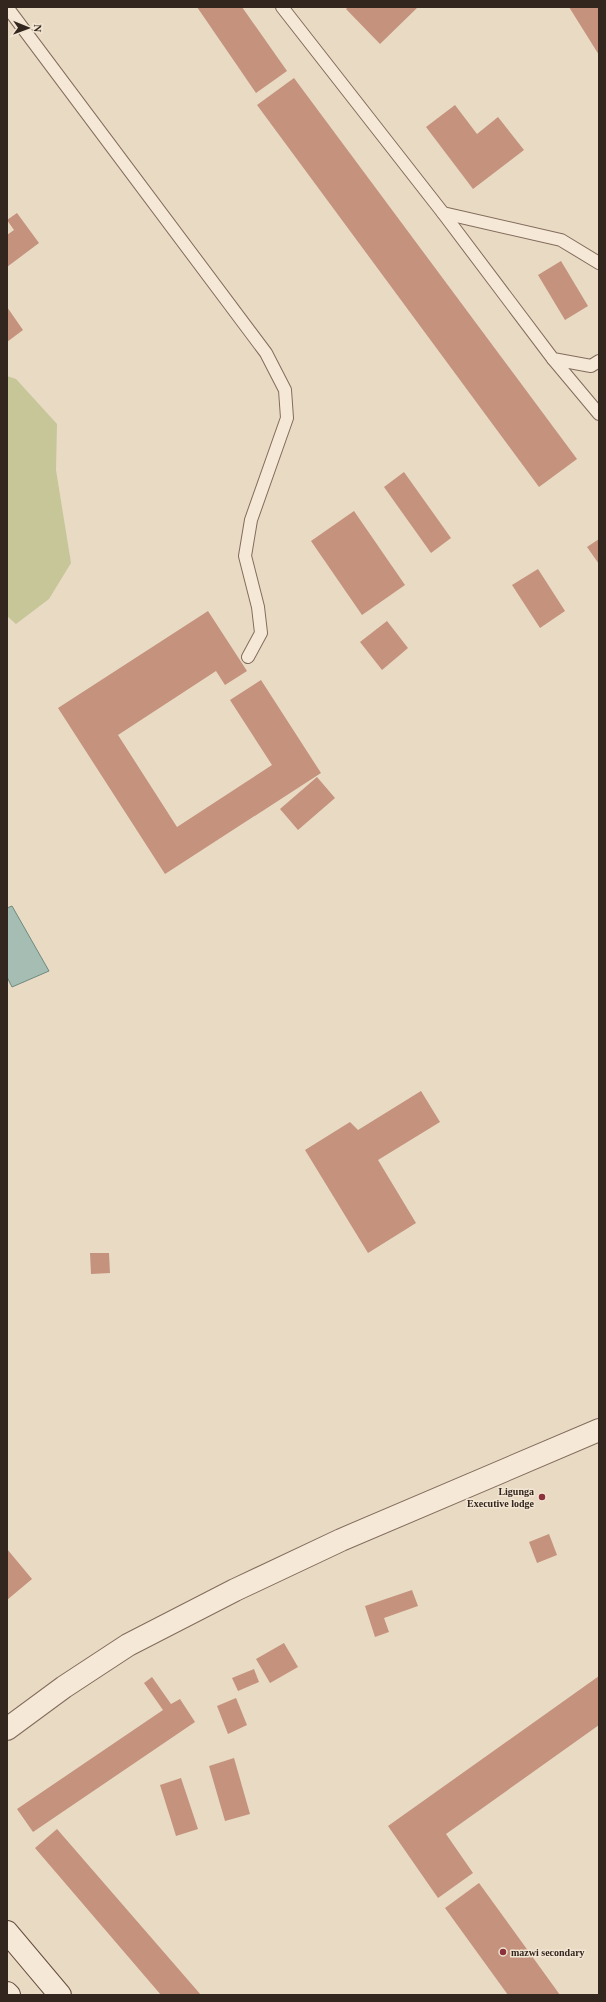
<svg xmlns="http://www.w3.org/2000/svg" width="606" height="2002" font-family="'Times New Roman',serif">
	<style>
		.green { fill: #c6c699 }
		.water { fill: #a5bdb3; stroke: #6d8a7f }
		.building { fill: #c4927d }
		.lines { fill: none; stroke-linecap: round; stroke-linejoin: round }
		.service-casing { stroke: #826c5c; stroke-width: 14 }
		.minor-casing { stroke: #826c5c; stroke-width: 24 }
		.secondary-casing { stroke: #644d3f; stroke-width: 24 }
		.service { stroke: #f5e8d6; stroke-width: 12 }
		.minor { stroke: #f5e8d6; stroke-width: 22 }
		.secondary { stroke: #f5e8d6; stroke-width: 22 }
		.poi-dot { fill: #8b323d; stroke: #f2e5d2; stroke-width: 1.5 }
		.labels { text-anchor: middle; stroke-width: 3; stroke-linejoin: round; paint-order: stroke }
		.poi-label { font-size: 10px; font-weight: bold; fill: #33261f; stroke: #f2e5d2; text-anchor: end }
	</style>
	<rect width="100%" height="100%" fill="#e9dac4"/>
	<path class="green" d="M7 376 16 379 57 424 56 470 71 563 49 599 16 624 7 616Z"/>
	<path class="water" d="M12 906 49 971 12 987 7 977V908Z"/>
	<g class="building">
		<path d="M197 7H242L287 71 256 93Z"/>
		<path d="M348 7H418L380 44 346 9Z"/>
		<path d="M569 7H599V55Z"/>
		<path d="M294 78 577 459 539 487 257 105Z"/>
		<path d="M455 105 477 134 498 117 524 150 473 189 426 127Z"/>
		<path d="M17 213 39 243 7 267V235L14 230 7 220Z"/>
		<path d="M561 261 588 306 565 320 538 275Z"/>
		<path d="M7 307 23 330 7 342Z"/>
		<path d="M404 472 451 538 431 553 384 487Z"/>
		<path d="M354 511 405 585 362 615 311 541Z"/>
		<path d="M599 539V564L587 547Z"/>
		<path d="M538 569 565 611 540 628 512 585Z"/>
		<path d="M208 611 247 671 225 685 216 671 118 735 177 827 272 765 230 700 261 680 321 773 165 874 58 708Z"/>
		<path d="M387 621 408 648 382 670 360 642Z"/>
		<path d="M317 777 335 798 298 830 280 809Z"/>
		<path d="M421 1091 440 1122 378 1160 416 1223 368 1253 305 1150 350 1122 358 1130Z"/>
		<path d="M90 1253H109L110 1273 91 1274Z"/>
		<path d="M549 1534 557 1555 537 1563 529 1542Z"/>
		<path d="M7 1549 32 1579 7 1600Z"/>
		<path d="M412 1590 418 1606 384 1618 389 1632 375 1637 365 1606Z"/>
		<path d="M284 1643 298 1667 270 1683 256 1659Z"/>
		<path d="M254 1669 259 1682 238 1691 232 1678Z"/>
		<path d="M599 1676V1725L446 1834 473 1873 438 1898 388 1826Z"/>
		<path d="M152 1677 171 1704 180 1699 195 1722 33 1832 17 1809 163 1710 144 1683Z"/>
		<path d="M236 1698 247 1725 228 1734 217 1706Z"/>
		<path d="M234 1758 250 1814 225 1821 209 1766Z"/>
		<path d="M181 1778 198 1829 176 1836 160 1785Z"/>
		<path d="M57 1829 201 1995H161L35 1848Z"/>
		<path d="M479 1883 560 1995H508L445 1908Z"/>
	</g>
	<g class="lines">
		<defs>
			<g id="service">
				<path d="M7 7 266 353 285 390 287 418 251 520 245 556 258 607 261 633 248 657"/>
				<path d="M282 7 443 213 553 359 591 366 599 361"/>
				<path d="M443 213 561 240 599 263"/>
				<path d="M553 359 599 414"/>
			</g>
			<path id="minor" d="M7 1729 64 1687 128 1645 235 1590 341 1540 599 1430"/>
			<g id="secondary">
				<path d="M7 1932 60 1995"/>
				<path d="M7 1993 9 1995"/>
			</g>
		</defs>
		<use href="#service" class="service-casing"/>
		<use href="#minor" class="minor-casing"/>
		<use href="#secondary" class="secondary-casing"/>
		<use href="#service" class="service"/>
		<use href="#minor" class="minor"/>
		<use href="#secondary" class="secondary"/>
	</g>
	<g class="poi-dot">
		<circle cx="542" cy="1497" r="4"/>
		<circle cx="503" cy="1952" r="4"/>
	</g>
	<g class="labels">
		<g class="poi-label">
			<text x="534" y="1495">Ligunga<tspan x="534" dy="12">Executive lodge</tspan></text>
			<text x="511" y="1956" text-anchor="start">mazwi secondary</text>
		</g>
	</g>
	<rect width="606" height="2002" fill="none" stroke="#33261f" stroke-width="16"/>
	<g transform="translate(28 28) rotate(91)" stroke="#f2e5d2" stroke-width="3" paint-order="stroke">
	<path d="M0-3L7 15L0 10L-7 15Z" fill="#33261f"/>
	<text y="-6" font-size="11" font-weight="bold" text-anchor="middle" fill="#33261f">N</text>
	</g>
</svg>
